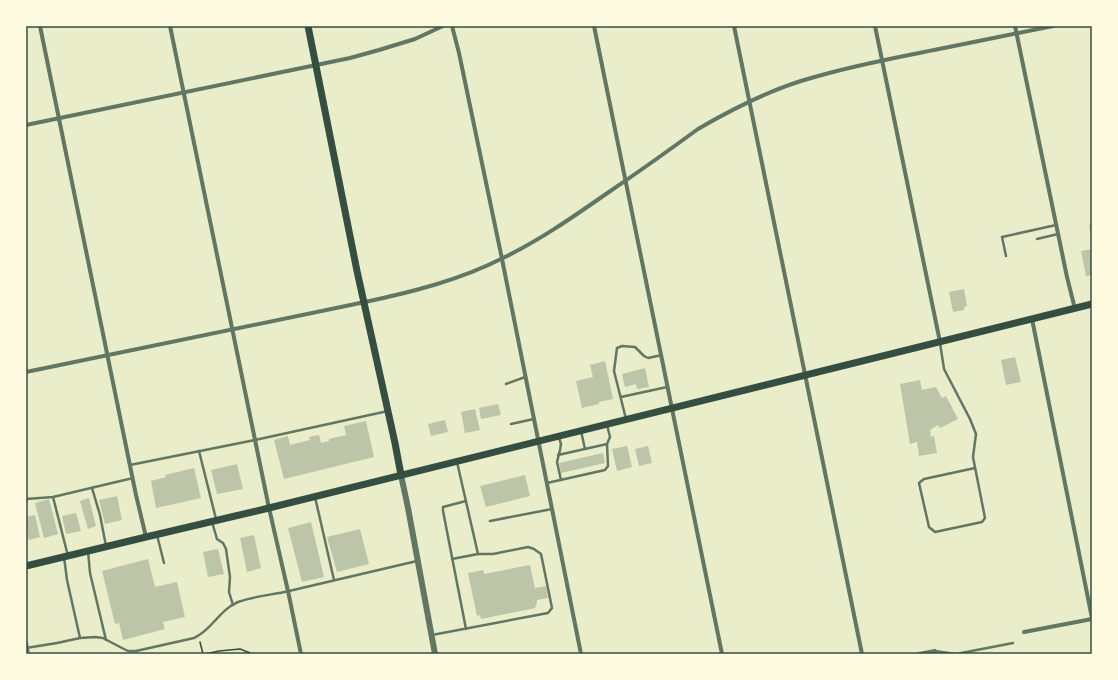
<svg xmlns="http://www.w3.org/2000/svg" width="1118" height="680" font-family="'PT Sans Narrow',sans-serif">
	<style>
		.building { fill: #bcc5a7 }
		.lines { fill: none; stroke-linecap: round; stroke-linejoin: round }
		.path { stroke: #344e41; stroke-width: 1.5 }
		.service { stroke: #617663; stroke-width: 2.5 }
		.minor { stroke: #617663; stroke-width: 4 }
		.tertiary { stroke: #617663; stroke-width: 6 }
		.secondary { stroke: #344e41; stroke-width: 7 }
		.neatline { fill: none; stroke: #344e41; stroke-width: 1.5 }
	</style>
	<rect width="100%" height="100%" fill="#e9edc9"/>
	<g class="building">
		<path d="M1092 224V237H1091L1089 225Z"/>
		<path d="M1092 249V275L1086 276 1081 251Z"/>
		<path d="M964 289 967 306 964 307V310L953 312 949 292Z"/>
		<path d="M1015 357 1021 382 1006 385 1001 360Z"/>
		<path d="M605 361 613 399 599 402V404L582 408 576 381 593 377 590 365Z"/>
		<path d="M645 368 649 387 637 389 636 384 625 387 622 374Z"/>
		<path d="M920 380 922 390 936 387 942 398 946 396 958 419 940 428 938 425 930 430 931 437 934 436 937 453 919 456 917 442 910 444 900 384Z"/>
		<path d="M498 404 501 415 481 419 479 408Z"/>
		<path d="M475 409 480 430 465 433 461 412Z"/>
		<path d="M445 420 448 432 431 436 428 424Z"/>
		<path d="M366 421 374 457 284 479 274 440 288 436 290 445 310 440 309 437 319 435 321 443 329 441V439L346 435 344 426Z"/>
		<path d="M627 446 632 467 617 471 612 449Z"/>
		<path d="M648 446 652 463 639 466 635 449Z"/>
		<path d="M603 453 605 463 561 473 559 463Z"/>
		<path d="M237 464 243 489 217 494 211 470Z"/>
		<path d="M194 468 201 498 156 508 151 481 166 477 165 475Z"/>
		<path d="M525 475 530 496 486 507 480 486Z"/>
		<path d="M117 496 122 520 105 524 99 500Z"/>
		<path d="M89 498 96 526 88 529 80 501Z"/>
		<path d="M49 499 58 534 44 538 35 503Z"/>
		<path d="M76 513 81 531 66 534 62 516Z"/>
		<path d="M35 515 40 537 29 540 26 528V517Z"/>
		<path d="M311 522 324 577 302 582 288 528Z"/>
		<path d="M360 529 369 564 337 572 327 537Z"/>
		<path d="M254 535 261 568 247 572 240 538Z"/>
		<path d="M218 549 224 574 208 577 203 552Z"/>
		<path d="M148 559 155 587 177 582 185 617 163 622 165 629 123 640 119 623 115 624 102 571Z"/>
		<path d="M530 565 535 588 546 586 548 598 537 600V602L535 608 481 619 480 615 477 616 468 573 483 570 484 574Z"/>
	</g>
	<g class="lines">
		<g class="path">
			<path d="M200 642 203 654"/>
			<path d="M205 654 219 651 240 649 253 654"/>
		</g>
		<g class="service">
			<path d="M1037 239 1058 234"/>
			<path d="M1006 256 1002 237 1056 225"/>
			<path d="M940 343 944 369 970 419 976 434 973 457 985 518 982 522 935 532 929 527 919 483 924 479 975 468"/>
			<path d="M506 384 525 377"/>
			<path d="M621 397 667 387"/>
			<path d="M626 419 614 371 617 348 622 346 635 347 644 356 648 358 662 355"/>
			<path d="M511 424 534 419"/>
			<path d="M581 431 585 449"/>
			<path d="M559 438 561 444 560 450 557 462 561 480"/>
			<path d="M199 451 216 519"/>
			<path d="M558 455 607 444"/>
			<path d="M130 465 255 440 388 411"/>
			<path d="M547 483 605 470 608 466 607 444 610 437 607 425"/>
			<path d="M92 488 100 515 106 546"/>
			<path d="M53 497 68 556"/>
			<path d="M315 497 334 580"/>
			<path d="M26 499 53 497 133 478"/>
			<path d="M466 501 443 507V511L466 629"/>
			<path d="M490 521 552 509"/>
			<path d="M212 522 217 539 223 543 226 549 230 577 229 592 233 605"/>
			<path d="M157 535 164 563"/>
			<path d="M88 551 90 573 106 640"/>
			<path d="M64 557 67 580 80 638"/>
			<path d="M452 559 478 554"/>
			<path d="M432 635 548 613 552 608 541 554 534 549 528 547 493 554H478L457 462"/>
			<path d="M26 648 57 643 80 638 95 637 103 638 120 647 128 651H136L194 638C212 630 219 610 238 602 254 596 272 595 289 591 332 581 374 571 417 561"/>
			<path d="M935 651 956 654 1013 643"/>
		</g>
		<g class="minor">
			<path d="M40 26 136 495 146 537"/>
			<path d="M170 26 269 508 288 591 301 654"/>
			<path d="M452 26 459 53 502 259 581 654"/>
			<path d="M594 26 722 654"/>
			<path d="M734 26 862 654"/>
			<path d="M875 26 940 342"/>
			<path d="M1015 26 1067 277 1075 309"/>
			<path d="M26 125 350 58 379 50 415 39 443 26"/>
			<path d="M1032 319 1092 618"/>
			<path d="M26 372 365 302C412 292 460 280 503 258 540 240 573 217 606 194 637 173 668 151 698 129 734 108 771 89 811 78 854 65 899 57 944 48 980 41 1017 33 1053 26"/>
			<path d="M1024 632 1092 619"/>
			<path d="M26 643 28 654"/>
			<path d="M919 654 935 651"/>
		</g>
		<path class="tertiary" d="M401 475 408 508 435 654"/>
		<g class="secondary">
			<path d="M308 26 357 271 395 443 401 475"/>
			<path d="M26 566 146 537 269 508 1092 304"/>
		</g>
	</g>
	<rect width="1118" height="680" fill="none" stroke="#fefae0" stroke-width="54"/>
	<rect x="27" y="27" width="1064" height="626" class="neatline"/>
</svg>
